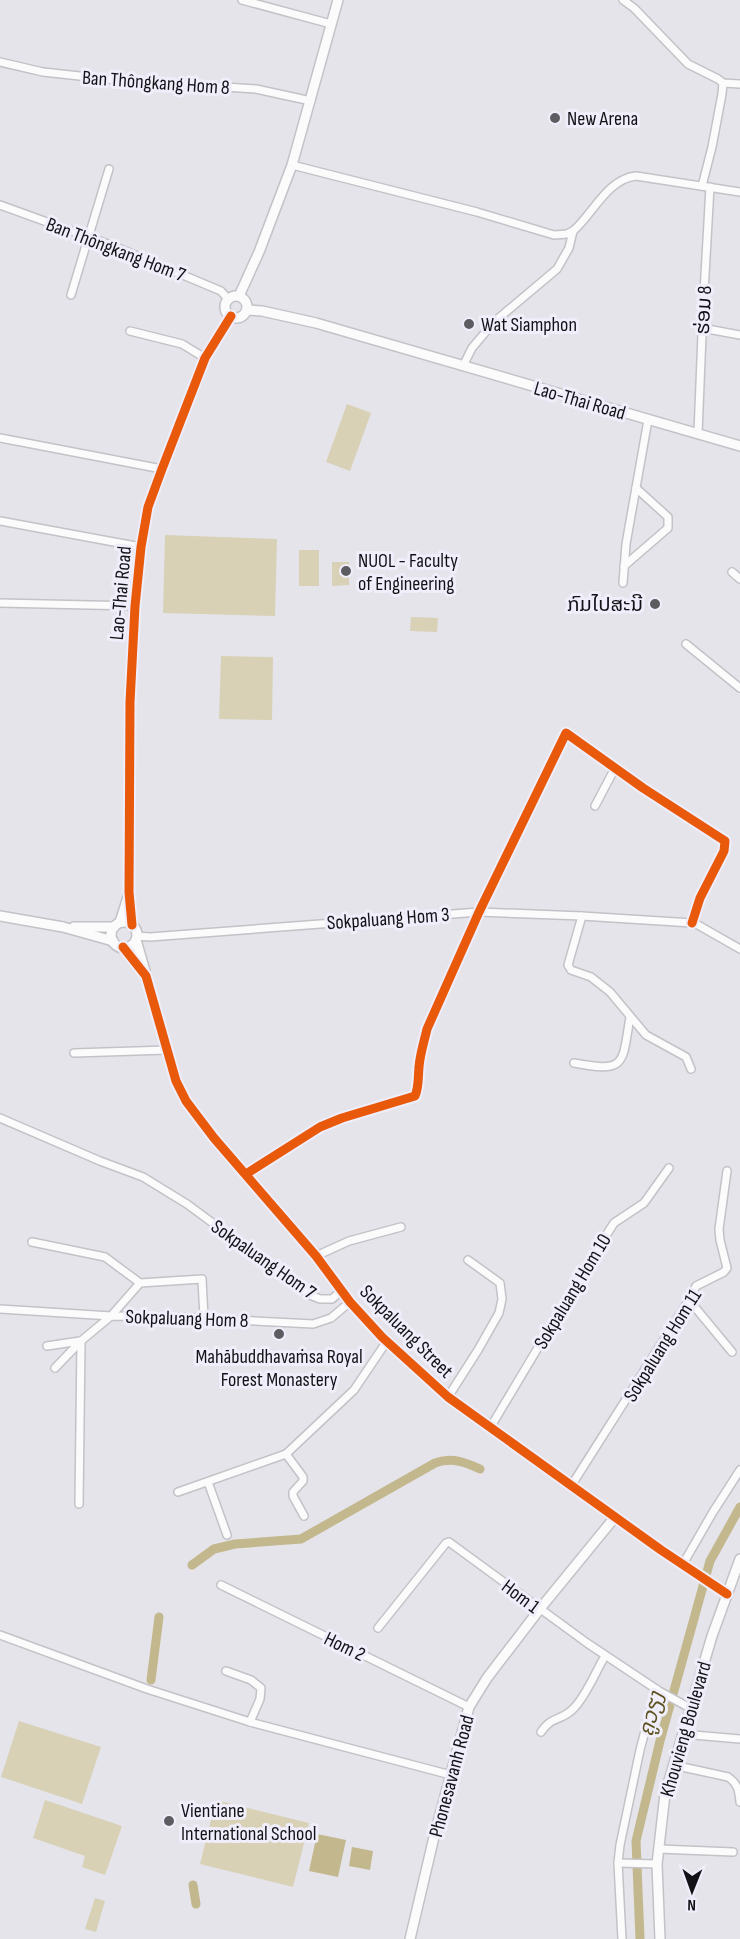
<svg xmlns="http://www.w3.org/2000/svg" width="740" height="1939" font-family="'Sofia Sans Condensed','Noto Sans Lao',sans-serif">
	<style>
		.green { fill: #d8d1b6 }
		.water { fill: #c3b88d }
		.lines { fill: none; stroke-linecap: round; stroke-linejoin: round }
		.canal { stroke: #c3b88d; stroke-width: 9 }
		.street-casing { stroke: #c3c2c7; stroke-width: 10 }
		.secondary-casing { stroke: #c3c2c7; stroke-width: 12 }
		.street { stroke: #fbfbfc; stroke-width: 7 }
		.secondary { stroke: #fbfbfc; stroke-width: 9 }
		.cycleway-casing { stroke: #f0eefb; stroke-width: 13 }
		.cycleway { stroke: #e8590c; stroke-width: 9 }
		.poi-dot { fill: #5c5c61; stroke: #f0eefb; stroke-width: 2 }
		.labels { text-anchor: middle; stroke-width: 6; stroke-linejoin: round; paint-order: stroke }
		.street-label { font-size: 20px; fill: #131317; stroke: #f0eefb }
		.poi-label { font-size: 20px; fill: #131317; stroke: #f0eefb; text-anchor: start }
		.water-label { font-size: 21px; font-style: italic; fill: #5d5220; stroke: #f0eefb }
	</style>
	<rect width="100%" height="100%" fill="#e5e4eb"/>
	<g class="green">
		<path d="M347 404 371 413 350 471 326 462Z"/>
		<path d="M165 535 277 539 275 616 163 613Z"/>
		<rect x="299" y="550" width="20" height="36"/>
		<path d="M332 562H349V585L332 586Z"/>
		<path d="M411 617 438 618 437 632 410 631Z"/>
		<path d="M221 656 273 657 272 720 219 719Z"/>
		<path d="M19 1721 101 1747 82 1804 1 1777Z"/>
		<path d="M45 1800 122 1826 105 1875 82 1867 85 1856 33 1838Z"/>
		<path d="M216 1800 309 1823 293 1887 200 1864Z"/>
		<path d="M95 1898 105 1901 96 1932 85 1929Z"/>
	</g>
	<g class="water">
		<path d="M317 1834 346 1840 338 1877 309 1871Z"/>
		<path d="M352 1847 373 1851 370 1870 349 1866Z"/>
	</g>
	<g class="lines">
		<g class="canal">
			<path d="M192 1565 214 1549 235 1544 301 1539 435 1463C452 1457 465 1462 480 1469"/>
			<path d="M151 1680 159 1617"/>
			<path d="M193 1885 196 1904"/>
			<path d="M640 1939 636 1841 660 1741 710 1561 740 1507"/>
		</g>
		<defs>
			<g id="street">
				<path d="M242 0 331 24"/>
				<path d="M623 0 634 8 688 64 718 79 723 83 740 84"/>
				<path d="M0 62 43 72 116 80 256 89 311 101"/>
				<path d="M292 165 477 212 554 235 567 234 573 231C593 214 607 179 636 176L740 192"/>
				<path d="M702 186 712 147 722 94 723 83"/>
				<path d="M0 205 116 247 221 291 228 299"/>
				<path d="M71 295 109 169"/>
				<path d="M702 328 740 335"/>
				<path d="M130 331 182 344 205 358"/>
				<path d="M463 366 472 348 494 322 557 269 569 248 573 231"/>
				<path d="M698 433 703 310 710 187"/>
				<path d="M0 438 162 469"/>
				<path d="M0 521 141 547"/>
				<path d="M624 566 668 528V517L636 488"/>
				<path d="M732 572 740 579"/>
				<path d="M623 583 626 544 648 420"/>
				<path d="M0 603 135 606"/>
				<path d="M686 644 740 688"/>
				<path d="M595 806 615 768"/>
				<path d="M582 916 568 965 571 970 591 977 610 992 646 1035 686 1057 691 1069"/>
				<path d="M137 936 150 937 479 912 582 916 692 923 698 925 740 949"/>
				<path d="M74 1053 167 1050"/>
				<path d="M574 1063C627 1073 622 1064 630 1017"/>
				<path d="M0 1118 100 1161 143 1177 187 1204 310 1295 320 1299H332L342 1290"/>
				<path d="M246 1174 320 1127 342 1118 415 1096C419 1087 418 1077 419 1067 420 1054 424 1042 427 1029L479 912 566 733 643 788 725 841 724 851 700 898 692 923"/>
				<path d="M32 1242 105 1257 140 1283"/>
				<path d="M316 1256 349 1241 401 1227"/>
				<path d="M689 1300 732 1352"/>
				<path d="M0 1309 111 1316 140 1283 202 1279 204 1318"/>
				<path d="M47 1346 80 1341"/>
				<path d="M55 1368 81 1341"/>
				<path d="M448 1397 478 1350 499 1313 502 1299 500 1283 468 1260"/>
				<path d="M490 1428 591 1259 614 1223 644 1203 669 1168"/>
				<path d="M286 1454 303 1477V1481L293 1492V1496L304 1516"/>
				<path d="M208 1482 227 1535"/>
				<path d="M571 1486 689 1300 696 1286 724 1272 727 1268 720 1240 719 1229 727 1171"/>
				<path d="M178 1492 286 1454 354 1390 387 1341"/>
				<path d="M79 1504 81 1341 111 1316 180 1317 313 1324 331 1318 350 1302"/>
				<path d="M683 1564 713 1512 740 1470"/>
				<path d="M221 1585 469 1707"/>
				<path d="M378 1628 446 1543 449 1542 587 1643 659 1691 690 1708"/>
				<path d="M0 1635 147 1689 250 1722 451 1775"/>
				<path d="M226 1671 251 1680 261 1688 260 1699 250 1722"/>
				<path d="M541 1732C552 1715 561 1722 574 1708 586 1696 596 1671 605 1656"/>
				<path d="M682 1734 740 1739"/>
				<path d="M673 1765 728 1777C738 1784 739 1790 740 1802"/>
				<path d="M659 1849 733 1852"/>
				<path d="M618 1863 657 1864"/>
				<path d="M622 1939 618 1863 620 1845 640 1750 656 1689"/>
			</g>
			<g id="secondary">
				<path d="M239 296 259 252 292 165 338 0"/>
				<circle cx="236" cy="307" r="11"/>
				<path d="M247 310 262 311 316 323 740 446"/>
				<path d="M0 916 63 927 113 941"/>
				<path d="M120 922 128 897"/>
				<circle cx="124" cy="935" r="13"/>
				<path d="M132 925 129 892 130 702 135 606 141 547 148 507 162 469 205 358 231 316"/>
				<path d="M74 927H114"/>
				<path d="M136 940 145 971"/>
				<path d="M123 947 146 976 176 1081 186 1101 214 1138 316 1256 350 1302 382 1337 448 1397 661 1550 727 1594"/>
				<path d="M410 1939 434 1837 469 1707 487 1678 539 1610 615 1517"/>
				<path d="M660 1939 657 1864 665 1794 712 1636 740 1559"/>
			</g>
		</defs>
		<use href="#street" class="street-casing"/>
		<use href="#secondary" class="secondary-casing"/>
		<use href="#street" class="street"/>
		<use href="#secondary" class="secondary"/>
		<defs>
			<g id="cycleway">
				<path d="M132 925 129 892 130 702 135 606 141 547 148 507 162 469 205 358 231 316"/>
				<path d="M123 947 146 976 176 1081 186 1101 214 1138 316 1256 350 1302 382 1337 448 1397 661 1550 727 1594"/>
				<path d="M246 1174 320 1127 342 1118 415 1096C419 1087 418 1077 419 1067 420 1054 424 1042 427 1029L479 912 566 733 643 788 725 841 724 851 700 898 692 923"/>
			</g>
		</defs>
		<use href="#cycleway" class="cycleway-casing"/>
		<use href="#cycleway" class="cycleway"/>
	</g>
	<g class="poi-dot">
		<circle cx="555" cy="118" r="6"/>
		<circle cx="469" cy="324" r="6"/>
		<circle cx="346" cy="571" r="6"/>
		<circle cx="655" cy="604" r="6"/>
		<circle cx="279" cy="1334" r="6"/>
		<circle cx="169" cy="1821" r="6"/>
	</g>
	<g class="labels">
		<g class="street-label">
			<text transform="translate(156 82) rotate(4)" y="7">Ban Thôngkang Hom 8</text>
			<text transform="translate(116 249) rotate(21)" y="7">Ban Thôngkang Hom 7</text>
			<text transform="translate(703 310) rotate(-87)" y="7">ຮ່ອມ 8</text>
			<text transform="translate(580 400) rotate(16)" y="7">Lao-Thai Road</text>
			<text transform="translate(120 593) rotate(-85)" y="7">Lao-Thai Road</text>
			<text transform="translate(388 918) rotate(-4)" y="7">Sokpaluang Hom 3</text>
			<text transform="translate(264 1259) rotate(35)" y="7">Sokpaluang Hom 7</text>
			<text transform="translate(572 1291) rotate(-59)" y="7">Sokpaluang Hom 10</text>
			<text transform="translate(187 1318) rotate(2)" y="7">Sokpaluang Hom 8</text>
			<text transform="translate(407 1331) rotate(45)" y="7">Sokpaluang Street</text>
			<text transform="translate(662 1345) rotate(-58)" y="7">Sokpaluang Hom 11</text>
			<text transform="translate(521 1596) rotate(37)" y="7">Hom 1</text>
			<text transform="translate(345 1646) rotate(26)" y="7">Hom 2</text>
			<text transform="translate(685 1729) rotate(-74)" y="7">Khouvieng Boulevard</text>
			<text transform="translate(451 1776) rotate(-75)" y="7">Phonesavanh Road</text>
		</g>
		<g class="poi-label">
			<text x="567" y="125">New Arena</text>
			<text x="481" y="331">Wat Siamphon</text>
			<text x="358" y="567">NUOL - Faculty<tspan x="358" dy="23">of Engineering</tspan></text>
			<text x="643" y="611" text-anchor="end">ກົມໄປສະນີ</text>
			<text x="279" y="1363" text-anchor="middle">Mahābuddhavaṁsa Royal<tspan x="279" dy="23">Forest Monastery</tspan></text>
			<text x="181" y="1817">Vientiane<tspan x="181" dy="23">International School</tspan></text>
		</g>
		<g class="water-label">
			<text transform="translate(651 1714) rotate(-75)" y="7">ຄູວຽງ</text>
		</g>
	</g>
	<g transform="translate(692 1891) rotate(181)" stroke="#f0eefb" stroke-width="4.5" paint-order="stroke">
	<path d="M0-4.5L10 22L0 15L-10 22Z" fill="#131317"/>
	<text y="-9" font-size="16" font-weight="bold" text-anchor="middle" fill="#131317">N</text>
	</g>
</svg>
